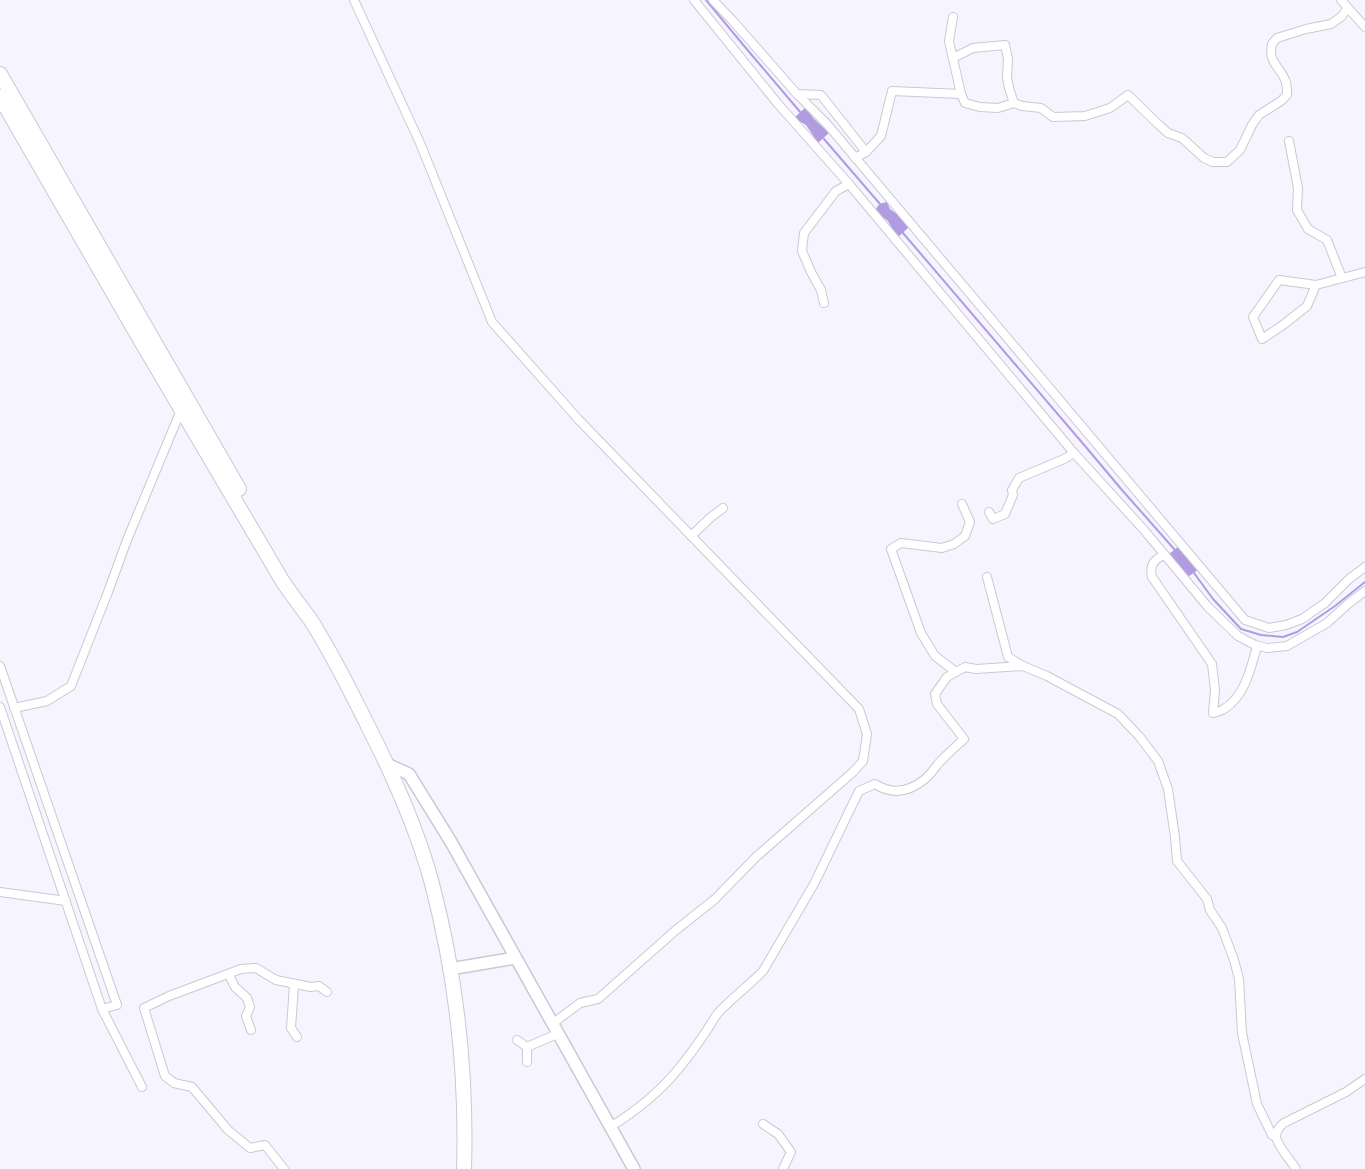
<svg xmlns="http://www.w3.org/2000/svg" width="1365" height="1169" font-family="'Archivo Narrow',sans-serif">
	<style>
		.water { fill: #b19ce1 }
		.lines { fill: none; stroke-linecap: round; stroke-linejoin: round }
		.stream { stroke: #b19ce1; stroke-width: 2 }
		.street-casing { stroke: #cbc8d5; stroke-width: 10 }
		.secondary-casing { stroke: #cbc8d5; stroke-width: 14 }
		.highway-casing { stroke: #cbc8d5; stroke-width: 16 }
		.street { stroke: #fff; stroke-width: 8 }
		.secondary { stroke: #fff; stroke-width: 11 }
		.highway { stroke: #fff; stroke-width: 14 }
	</style>
	<rect width="100%" height="100%" fill="#f6f4ff"/>
	<g class="water">
		<path d="M806 107 813 118 829 133 818 143 806 125 794 118Z"/>
		<path d="M887 202 890 209 901 217 909 227 897 238 888 221 875 212C877 205 880 203 887 202Z"/>
		<path d="M1179 546 1183 553 1192 559 1198 570 1189 576 1185 574 1179 565 1176 566 1168 555Z"/>
	</g>
	<g class="lines">
		<g class="stream">
			<path d="M706 0 745 47 801 113"/>
			<path d="M824 139 880 204"/>
			<path d="M903 233 1085 446 1122 490 1175 550"/>
			<path d="M1194 573 1213 599 1241 629 1261 635 1283 637 1297 632 1335 606 1365 582"/>
		</g>
		<defs>
			<g id="street">
				<path d="M354 0 420 143 492 322 578 419 859 709 867 734 863 761 853 772 756 857 715 899 676 930 598 999 580 1003 552 1024"/>
				<path d="M694 0 778 104 849 184 1074 453 1144 530 1208 607 1238 636 1255 645 1267 648 1287 646 1327 623 1348 604 1365 591"/>
				<path d="M713 0 733 21 797 94 827 124 1245 620 1269 628 1286 625 1302 619 1325 603 1349 579 1365 567"/>
				<path d="M1341 0 1365 27"/>
				<path d="M953 17 949 41 961 94"/>
				<path d="M953 58 973 48 1005 45 1008 59 1007 78 1009 88 1014 103"/>
				<path d="M797 94 821 95 866 152"/>
				<path d="M1289 141 1298 188 1297 210 1308 229 1327 240 1342 278"/>
				<path d="M855 158 866 152 881 136 892 91 961 94 965 103 980 107 998 108 1014 103 1022 106 1041 108 1053 117 1085 116 1110 108 1128 95 1158 124 1168 133 1182 138 1204 158 1213 162H1227L1240 150 1252 125 1259 115 1281 101 1287 95C1288 76 1280 74 1273 60 1270 55 1271 49 1272 44L1277 38 1306 29 1331 24 1341 17 1348 8"/>
				<path d="M1316 285 1307 306 1283 325 1262 339 1253 317 1279 280 1316 285 1365 272"/>
				<path d="M824 303 821 290 811 272 802 251 804 233 836 191 849 184"/>
				<path d="M989 512 993 519 1005 514 1013 495 1012 490 1019 478 1064 459 1074 453"/>
				<path d="M691 536 710 518 723 508"/>
				<path d="M1164 554C1155 560 1149 564 1152 577L1212 664 1215 690 1213 713C1217 712 1221 711 1224 709 1245 696 1251 668 1257 646"/>
				<path d="M987 577 1008 657 1023 666"/>
				<path d="M0 666 117 1005 102 1009"/>
				<path d="M956 672 935 656 921 633 891 549 901 543 942 548 954 544 965 536 970 522 962 504"/>
				<path d="M0 707 102 1009 142 1087"/>
				<path d="M14 708 47 701 71 686 108 592 127 540 181 410"/>
				<path d="M0 892 66 901"/>
				<path d="M229 975 235 987 247 998 250 1007 246 1016 251 1030"/>
				<path d="M294 985 291 1028 297 1037"/>
				<path d="M517 1040 527 1047 557 1034"/>
				<path d="M527 1047V1062"/>
				<path d="M763 1124 778 1134 791 1152 783 1169"/>
				<path d="M610 1127C635 1112 662 1090 680 1067 690 1055 699 1042 707 1030 711 1024 714 1018 718 1013 732 998 748 986 763 971L814 884 859 791 875 784C892 795 909 792 925 779 930 775 934 769 938 764 946 755 955 747 964 739L937 704 935 694 947 677 965 667 976 669 1023 666 1047 676 1118 714 1139 736 1158 761 1168 789 1175 837 1177 861 1207 899 1210 910 1222 928 1234 960 1239 979 1242 1033 1257 1104 1272 1135 1276 1137"/>
				<path d="M284 1169 265 1145 250 1148 228 1130 192 1087 174 1083 165 1076 144 1008 169 996 241 969 256 968 276 980 311 987 319 986 327 992"/>
				<path d="M1296 1169C1291 1161 1277 1145 1276 1137 1276 1130 1280 1126 1284 1123L1346 1092 1365 1079"/>
			</g>
			<g id="secondary">
				<path d="M387 764 409 774 451 842 634 1169"/>
				<path d="M450 969 515 958"/>
			</g>
			<g id="highway">
				<path d="M0 74 239 489"/>
				<path d="M0 97 138 336 283 582C292 595 301 607 310 619 332 653 350 690 368 726 393 775 416 826 431 880 456 974 467 1072 464 1169"/>
			</g>
		</defs>
		<use href="#street" class="street-casing"/>
		<use href="#secondary" class="secondary-casing"/>
		<use href="#highway" class="highway-casing"/>
		<use href="#street" class="street"/>
		<use href="#secondary" class="secondary"/>
		<use href="#highway" class="highway"/>
	</g>
</svg>
